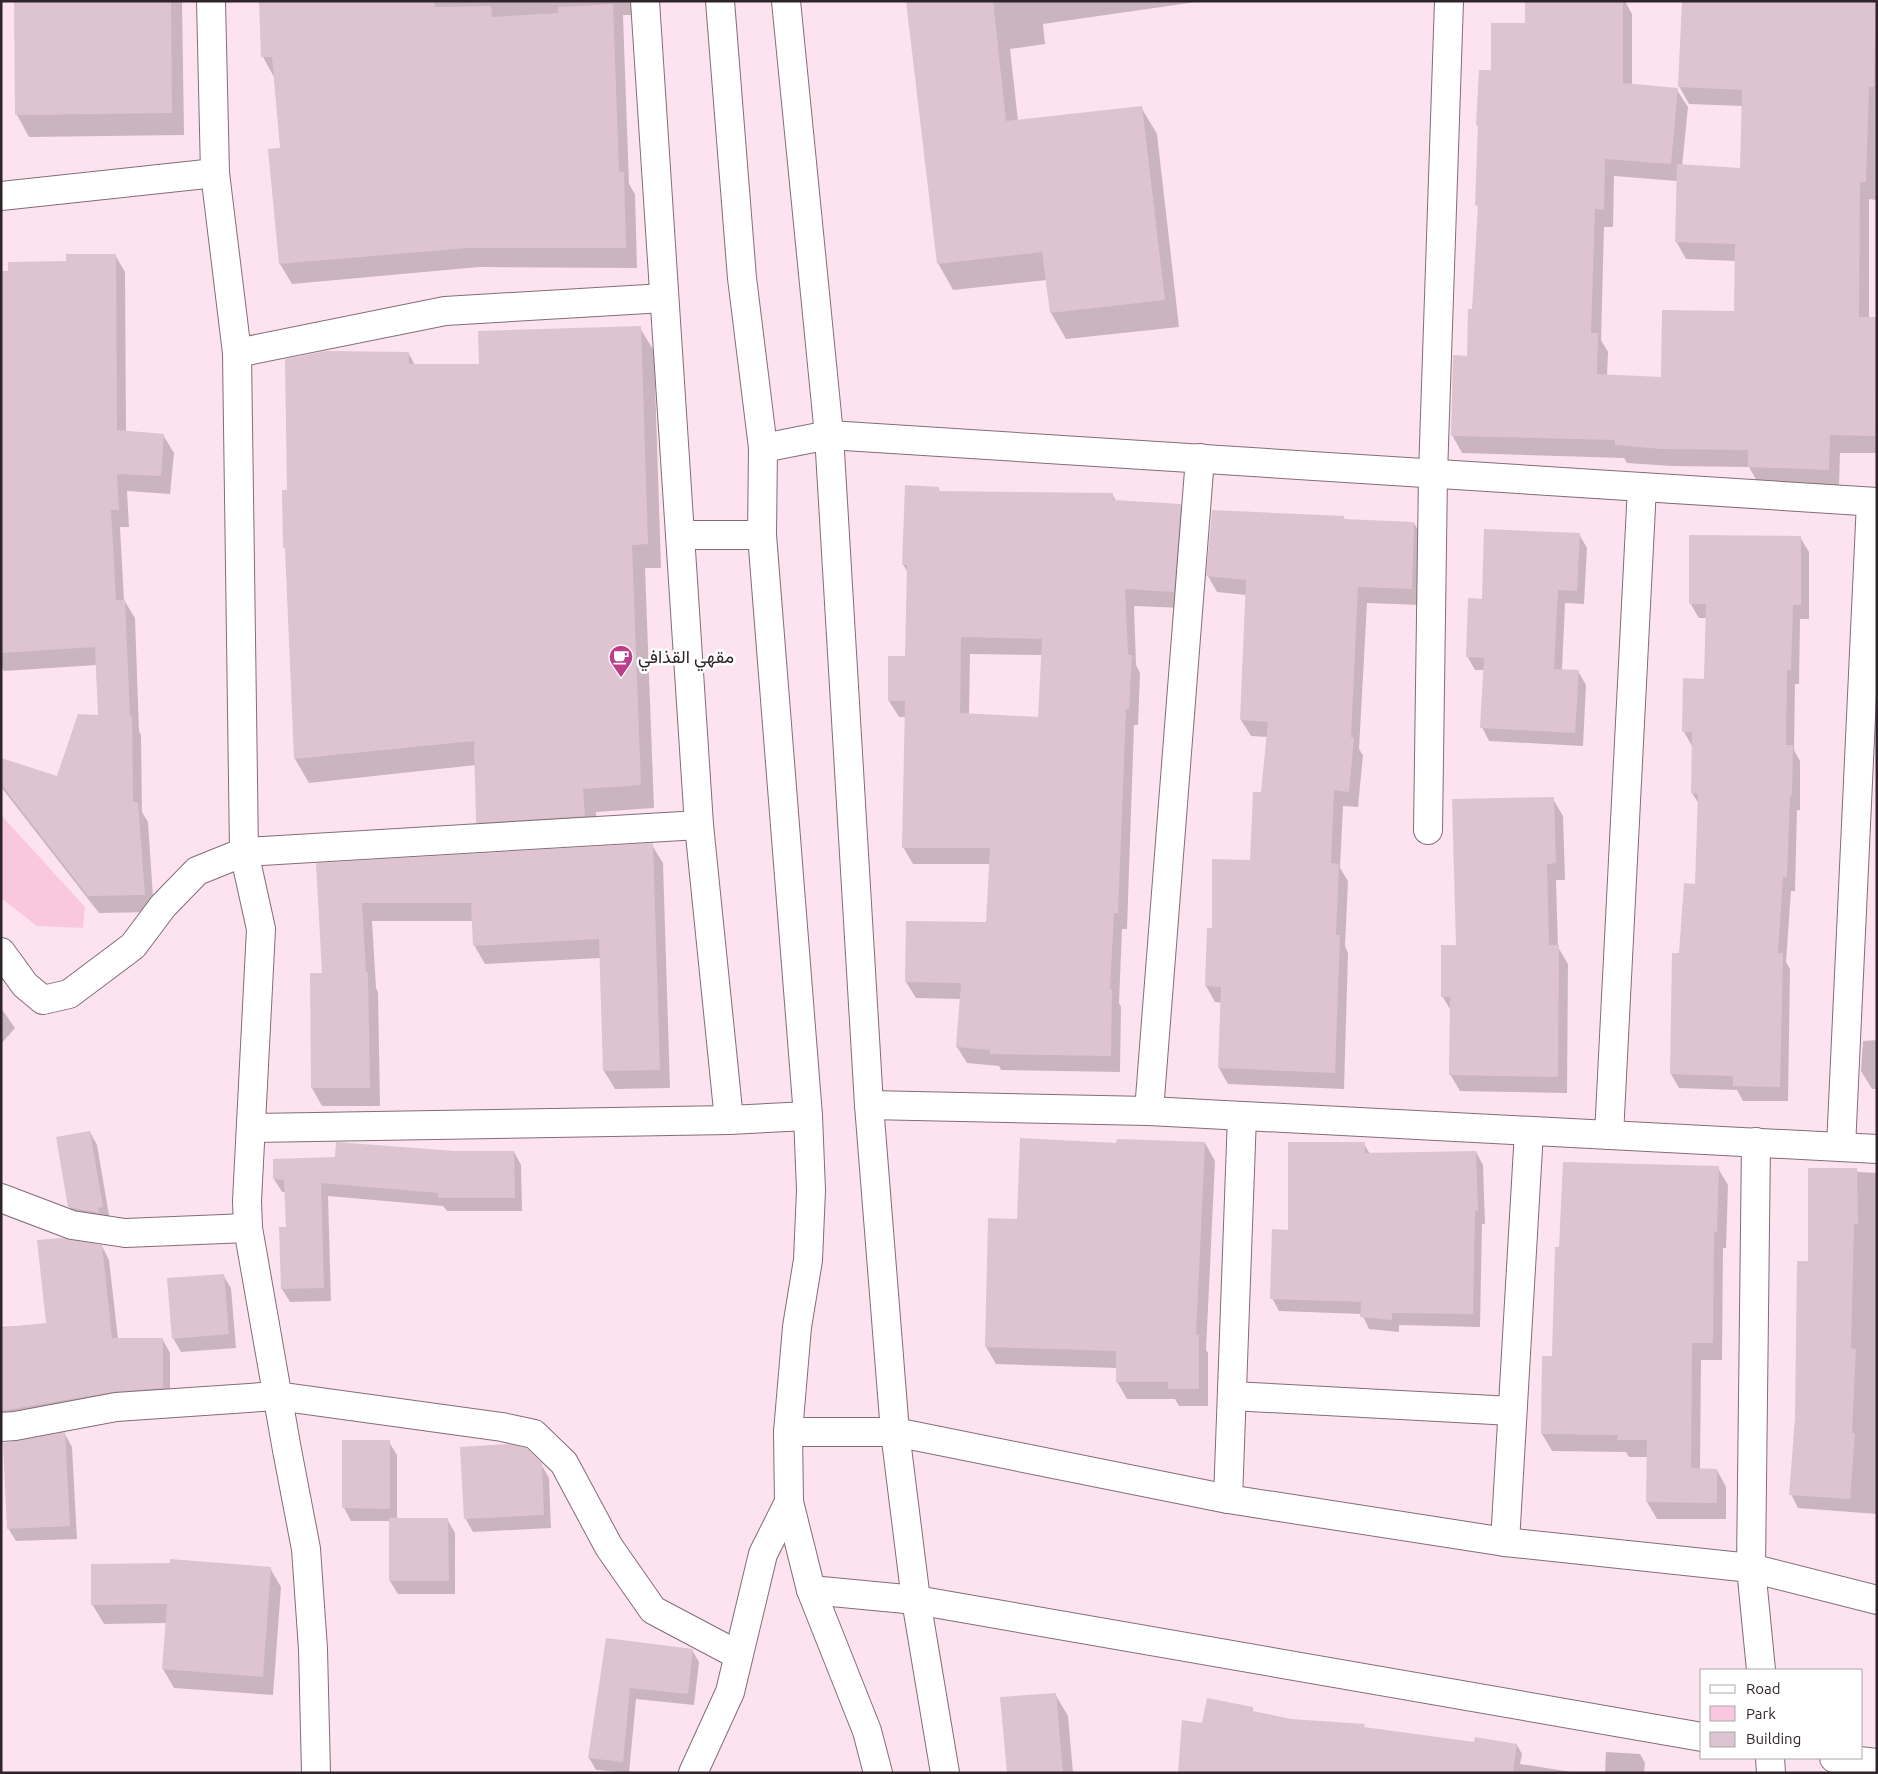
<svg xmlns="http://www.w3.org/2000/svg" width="1878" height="1774" font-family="Ubuntu,Vazirmatn,sans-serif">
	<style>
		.green { fill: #f9c8e0 }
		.shadow { fill: #0003; fill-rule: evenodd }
		.building { fill: #ddc4d0; fill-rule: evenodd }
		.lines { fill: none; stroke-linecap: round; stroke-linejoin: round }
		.street-casing { stroke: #836c77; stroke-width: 30 }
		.primary-casing { stroke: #836c77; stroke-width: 30 }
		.street { stroke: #fff; stroke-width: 28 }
		.primary { stroke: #fff; stroke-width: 28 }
		.labels { text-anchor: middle; stroke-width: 5; stroke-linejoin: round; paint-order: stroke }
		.poi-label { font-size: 18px; fill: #2e2429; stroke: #fff; text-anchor: start }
	</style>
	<rect width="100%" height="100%" fill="#fde3ef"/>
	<path class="green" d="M1 815 85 907 83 928 37 926 1 898Z"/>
	<g class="shadow">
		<path d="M15 1H182L184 135 29 137 17 115Z"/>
		<path d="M261 1H632L633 15H623L629 184 635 194 637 268 479 267 292 284 280 264 281 149 274 77 263 57Z"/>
		<path d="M908 1H1203L1043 24 1045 44 1010 49 1018 121 1141 107 1157 134 1179 327 1066 339 1051 313 1047 280 953 290 938 263Z"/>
		<path d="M1526 1H1625L1632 14V85L1677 90 1688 107 1682 166 1741 169 1743 106 1689 104 1679 86 1684 1H1877L1876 200 1869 199V318L1877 319V453H1840L1839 487 1759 485 1749 467 1672 466 1627 463 1624 458 1462 453 1452 435 1468 357 1473 310 1479 210 1477 205 1479 128 1477 125 1492 72 1526 24ZM1614 176 1677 181 1676 241 1686 259 1736 261 1735 312 1662 379 1607 376 1608 352 1601 340 1604 227H1613Z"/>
		<path d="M115 255 125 272 126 432 163 435 174 453 170 494 127 491 129 527H120L124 600 135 618 139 731 141 735 142 812 148 822 154 912 99 913 1 787V760L57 778 100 716 97 665 4 671 1 666V272Z"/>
		<path d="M640 328 654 351 661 568H645L654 808 596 812 598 840 491 846 478 822 476 765 309 783 295 759 283 491H288L409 354 415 365H480Z"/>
		<path d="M938 488 941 493 1112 494 1116 501 1180 505 1190 521 1183 608 1134 606 1136 665 1140 673 1138 725H1134L1127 929H1122L1119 1003 1121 1007 1120 1072 1001 1070 999 1066 967 1063 957 1047 961 999 916 998 906 982 987 923 990 864H913L903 847 906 717H899L889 701 906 657 908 573 903 564ZM970 654 1042 655 1039 718 969 714Z"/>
		<path d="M1343 517 1346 521 1414 523 1423 539 1420 605 1367 603 1359 749 1363 755 1358 807 1343 806 1340 868 1348 881 1345 946 1348 953 1344 1089 1228 1084 1219 1068 1222 1003 1215 1002 1206 986 1208 929 1213 930 1252 861 1262 793 1268 737 1251 736 1241 720 1246 595 1217 592 1208 576Z"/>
		<path d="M1579 534 1587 548 1584 604 1565 603 1562 670 1578 671 1586 685 1583 746 1489 741 1482 727 1484 670H1475L1467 656 1483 600Z"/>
		<path d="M1800 537 1809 552V619H1800L1799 684H1795L1794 750 1800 761V810H1797L1795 891H1791L1786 962 1790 969 1788 1101H1743L1737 1090 1679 1088 1671 1074 1680 954 1696 885 1699 804 1692 793V746L1684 732 1705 680 1707 618H1699L1690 603Z"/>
		<path d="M1553 799 1563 816 1565 880H1556L1558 947 1568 964 1567 1093 1460 1091 1450 1074 1451 1011 1443 997 1457 946Z"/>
		<path d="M652 845 663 863 670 1088 615 1089 604 1071 601 958 485 964 474 945 473 921H372L376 988 378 992 380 1106H322L312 1088 311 974H323L317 865Z"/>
		<path d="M1 1008 15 1028 1 1044Z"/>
		<path d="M1877 1040V1089H1872L1861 1071 1863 1041Z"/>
		<path d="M90 1132 97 1145 110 1221 77 1220 69 1206Z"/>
		<path d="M1205 1143 1215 1161 1206 1350 1208 1353V1406H1179L1175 1399H1127L1117 1382V1368L996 1364 986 1347 989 1219 1018 1220 1118 1144Z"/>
		<path d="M1364 1144 1370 1154 1476 1152 1483 1165 1485 1224H1482L1480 1327 1399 1325V1332L1369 1329 1362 1314 1279 1311 1272 1298 1289 1231Z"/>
		<path d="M455 1152H514L521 1165 522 1211H447L443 1206 328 1196 331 1301 290 1302 282 1289 287 1228 286 1192H282L274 1179Z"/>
		<path d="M1718 1168 1728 1185 1726 1248H1723L1722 1360H1701L1700 1470H1717L1726 1487V1519H1657L1647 1502 1648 1457H1629L1626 1452 1552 1451 1542 1434 1543 1357H1553Z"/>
		<path d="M1856 1169 1858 1172 1877 1173V1514L1798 1508 1791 1494 1809 1263Z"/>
		<path d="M102 1246 109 1260 118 1339 163 1340 170 1353V1401L1 1427V1327L47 1324Z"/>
		<path d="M223 1275 231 1288 236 1348 181 1352 173 1338Z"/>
		<path d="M65 1434 72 1447 77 1539 16 1541 8 1528Z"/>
		<path d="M389 1442 397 1455V1520L447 1519 455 1533V1594H398L390 1581V1521H351L344 1508Z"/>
		<path d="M541 1464 549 1478 551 1528 473 1532 465 1518Z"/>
		<path d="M270 1568 281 1587 273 1695 174 1688 163 1669 167 1623 104 1624 92 1604Z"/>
		<path d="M607 1640 692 1650 699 1662 694 1705 636 1699 629 1773 596 1770 589 1758Z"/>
		<path d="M1055 1694 1068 1716 1073 1773H1008Z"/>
		<path d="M1517 1745 1522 1754 1520 1764 1578 1773H1466Z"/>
		<path d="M1606 1752 1640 1754 1645 1763 1644 1773H1605Z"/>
	</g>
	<g class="building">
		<path d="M14 1H171L172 113 15 115Z"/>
		<path d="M259 1H435V7L491 6 492 17 558 13V7L613 4 619 172H624L626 248H467L279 264 268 149 280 148 272 57H261Z"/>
		<path d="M906 1H993L1006 121 1142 106 1165 300 1050 313 1042 252 937 264Z"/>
		<path d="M1525 1H1623V83L1678 88 1671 164 1605 159 1604 210 1595 209 1591 333H1598L1597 374 1661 377 1662 310 1734 311 1735 244 1675 242 1677 164 1740 168 1742 90 1678 87 1682 1H1876L1874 87H1869L1866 182H1860L1859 317H1877L1875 436 1830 435 1829 470 1748 467V450L1661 449 1615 445V440L1451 436 1453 355 1467 356 1468 309H1472L1478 206 1475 205 1478 125H1476L1479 70H1491V23H1525Z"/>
		<path d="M66 254H116L117 430 164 434 161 476 117 474 119 510H111L116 600H125L130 716H132L133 801 138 803 145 895 88 896 1 784V758L57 776 78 714 98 715 95 647 1 653V271H8V262L66 261Z"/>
		<path d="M641 326 648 544 632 545 641 785 583 789 585 816 476 823 474 741 294 759 285 548H283L282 490H287L285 359 326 351 409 352V364H479L478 331Z"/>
		<path d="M905 485 939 487V491L1113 493V500L1181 504 1174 592 1125 589 1128 655H1132L1129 709H1126L1118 913H1114L1110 989H1112L1111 1056 990 1054V1050L956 1047 961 983 905 982 906 921 986 922 990 848H902L905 701H888V656H905L907 565H902ZM961 637 1042 639 1038 717 960 713Z"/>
		<path d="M1212 510 1344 516V519L1414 522 1412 589 1358 587 1351 737 1354 738 1349 792 1334 790 1331 863 1339 864 1336 935H1340L1335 1073 1218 1068 1221 987 1205 986 1207 928H1212V859L1250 860 1253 792H1261L1268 722 1240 720 1246 580 1206 576Z"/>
		<path d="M1484 529 1580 533 1577 591 1558 590 1554 669 1579 670 1575 733 1480 728 1484 658 1466 657 1468 598 1482 599Z"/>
		<path d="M1689 535 1801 536V605H1793L1791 670H1787L1786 745H1793L1792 796 1790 795 1787 877H1783L1778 953H1783L1780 1087 1733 1086V1076L1670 1074 1672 953H1679L1684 883 1695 884 1698 794 1691 793 1692 732H1682L1683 678 1704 679 1706 604H1689Z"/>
		<path d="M1554 797 1556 863 1547 864 1549 945H1559L1558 1077 1449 1075 1450 997H1441V945H1456L1452 799Z"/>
		<path d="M653 843 660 1070 603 1071 599 939 473 946 471 903H362L366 972H368L370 1088H311L310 973H322L316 863Z"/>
		<path d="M90 1131 103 1207 98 1208 99 1213 68 1207 56 1137Z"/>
		<path d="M1020 1138 1116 1143 1117 1139 1205 1142 1196 1335H1199V1389H1168V1382H1116V1351L985 1347 988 1218 1017 1219Z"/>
		<path d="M336 1142 455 1151H514L515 1198H438V1193L321 1183 324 1288 281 1289 279 1227H286L284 1180 273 1179V1159L335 1157Z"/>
		<path d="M1288 1142H1365V1153L1476 1151 1478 1211H1475L1473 1314 1392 1313V1320L1360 1317 1361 1302 1270 1299 1272 1229 1288 1230Z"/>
		<path d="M1563 1162 1719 1166 1717 1232H1714L1713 1343H1692L1691 1468 1717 1469V1503L1646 1502 1647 1440H1617L1618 1435 1541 1434 1542 1356H1552L1555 1247H1559Z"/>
		<path d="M1808 1168H1857L1858 1224H1854L1851 1348 1856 1349 1852 1433H1855L1850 1499 1789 1495 1795 1418 1797 1261H1808Z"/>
		<path d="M62 1238 102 1245 112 1338H163V1388L113 1392 1 1411V1328L46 1323 37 1240Z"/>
		<path d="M224 1274 229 1334 172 1339 167 1278Z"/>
		<path d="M65 1432 70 1526 7 1529 3 1443Z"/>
		<path d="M342 1440H390V1509L342 1508Z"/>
		<path d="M508 1444 526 1448 542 1463 544 1515 464 1519 460 1447Z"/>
		<path d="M389 1518H448L449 1581H389Z"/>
		<path d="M170 1559 271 1567 263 1677 162 1669 167 1604 91 1605V1564L170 1563Z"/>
		<path d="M606 1638 693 1649 688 1694 630 1688 623 1762 588 1758Z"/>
		<path d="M1056 1693 1063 1773H1007L1000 1697Z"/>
		<path d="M1207 1698 1253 1707V1711L1291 1719 1365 1724 1364 1727 1474 1742 1475 1737 1517 1744 1513 1773H1178L1182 1720 1202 1723Z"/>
	</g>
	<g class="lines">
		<defs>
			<g id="street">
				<path d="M211 1 215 173 237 353 244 852 261 929 247 1201 248 1228 287 1450 306 1549 313 1649 316 1773"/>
				<path d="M645 1 699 825 729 1120"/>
				<path d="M1 196 215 173"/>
				<path d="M237 353 445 311 664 298"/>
				<path d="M763 448 829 435 1877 502"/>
				<path d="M680 535H762"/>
				<path d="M1428 830 1433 474 1449 1"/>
				<path d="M1 952 25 985 43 1000 69 994 133 946 163 906 197 871 244 852 699 825"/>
				<path d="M869 1105 1149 1111 1877 1149"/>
				<path d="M1149 1111 1200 458"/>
				<path d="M251 1128 729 1120 808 1116"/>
				<path d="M1609 1135 1642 487"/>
				<path d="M1756 1142 1751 1568 1761 1670"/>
				<path d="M1841 1147 1871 502"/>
				<path d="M1 1198 72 1225 125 1233 248 1228"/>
				<path d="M1232 1396 1512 1411"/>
				<path d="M1 1427 15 1426 116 1407 277 1396 502 1427 534 1434 564 1463 609 1547 653 1610 738 1655"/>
				<path d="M1228 1499 1242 1116"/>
				<path d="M1505 1542 1529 1131"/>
				<path d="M1770 1758 1771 1773"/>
				<path d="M693 1773 730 1692 763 1554 789 1502"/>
			</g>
			<g id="primary">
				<path d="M720 1 742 278 763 448 762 535 808 1116 811 1190 808 1260 797 1327 788 1432 789 1502 811 1590 867 1731 878 1773"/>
				<path d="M786 1 829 435 869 1105 895 1432 916 1600 945 1773"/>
				<path d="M788 1432H895L1228 1499 1505 1542 1751 1568 1877 1600"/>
				<path d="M811 1590 916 1600 1702 1737"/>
				<path d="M1834 1758 1877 1763"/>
			</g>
		</defs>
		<use href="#street" class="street-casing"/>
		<use href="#primary" class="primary-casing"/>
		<use href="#street" class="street"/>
		<use href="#primary" class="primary"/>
	</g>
	<defs>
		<symbol id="cafe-pin" viewBox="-11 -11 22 30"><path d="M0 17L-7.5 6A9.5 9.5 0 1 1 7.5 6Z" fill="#bc3d89" stroke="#fff"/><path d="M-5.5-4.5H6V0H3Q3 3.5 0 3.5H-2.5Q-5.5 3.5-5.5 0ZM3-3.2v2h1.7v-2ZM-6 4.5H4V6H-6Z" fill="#fff"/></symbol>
	</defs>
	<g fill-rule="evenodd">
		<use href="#cafe-pin" x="607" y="643" width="28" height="38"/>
	</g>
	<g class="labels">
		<g class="poi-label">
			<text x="638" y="663">مقهي القذافي</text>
		</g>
	</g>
	<rect width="1878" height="1774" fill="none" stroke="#2e2429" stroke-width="5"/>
	<rect x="1700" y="1669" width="162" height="90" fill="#ffffff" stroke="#aba7a9"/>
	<rect x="1710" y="1685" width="25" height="8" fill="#ffffff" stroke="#aba7a9"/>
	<text x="1746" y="1694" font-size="15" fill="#2e2429">Road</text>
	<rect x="1710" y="1706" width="25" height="15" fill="#f9c8e0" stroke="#aba7a9"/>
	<text x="1746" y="1719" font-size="15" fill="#2e2429">Park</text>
	<rect x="1710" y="1732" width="25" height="15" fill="#ddc4d0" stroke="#aba7a9"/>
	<text x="1746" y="1744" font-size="15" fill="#2e2429">Building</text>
</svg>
